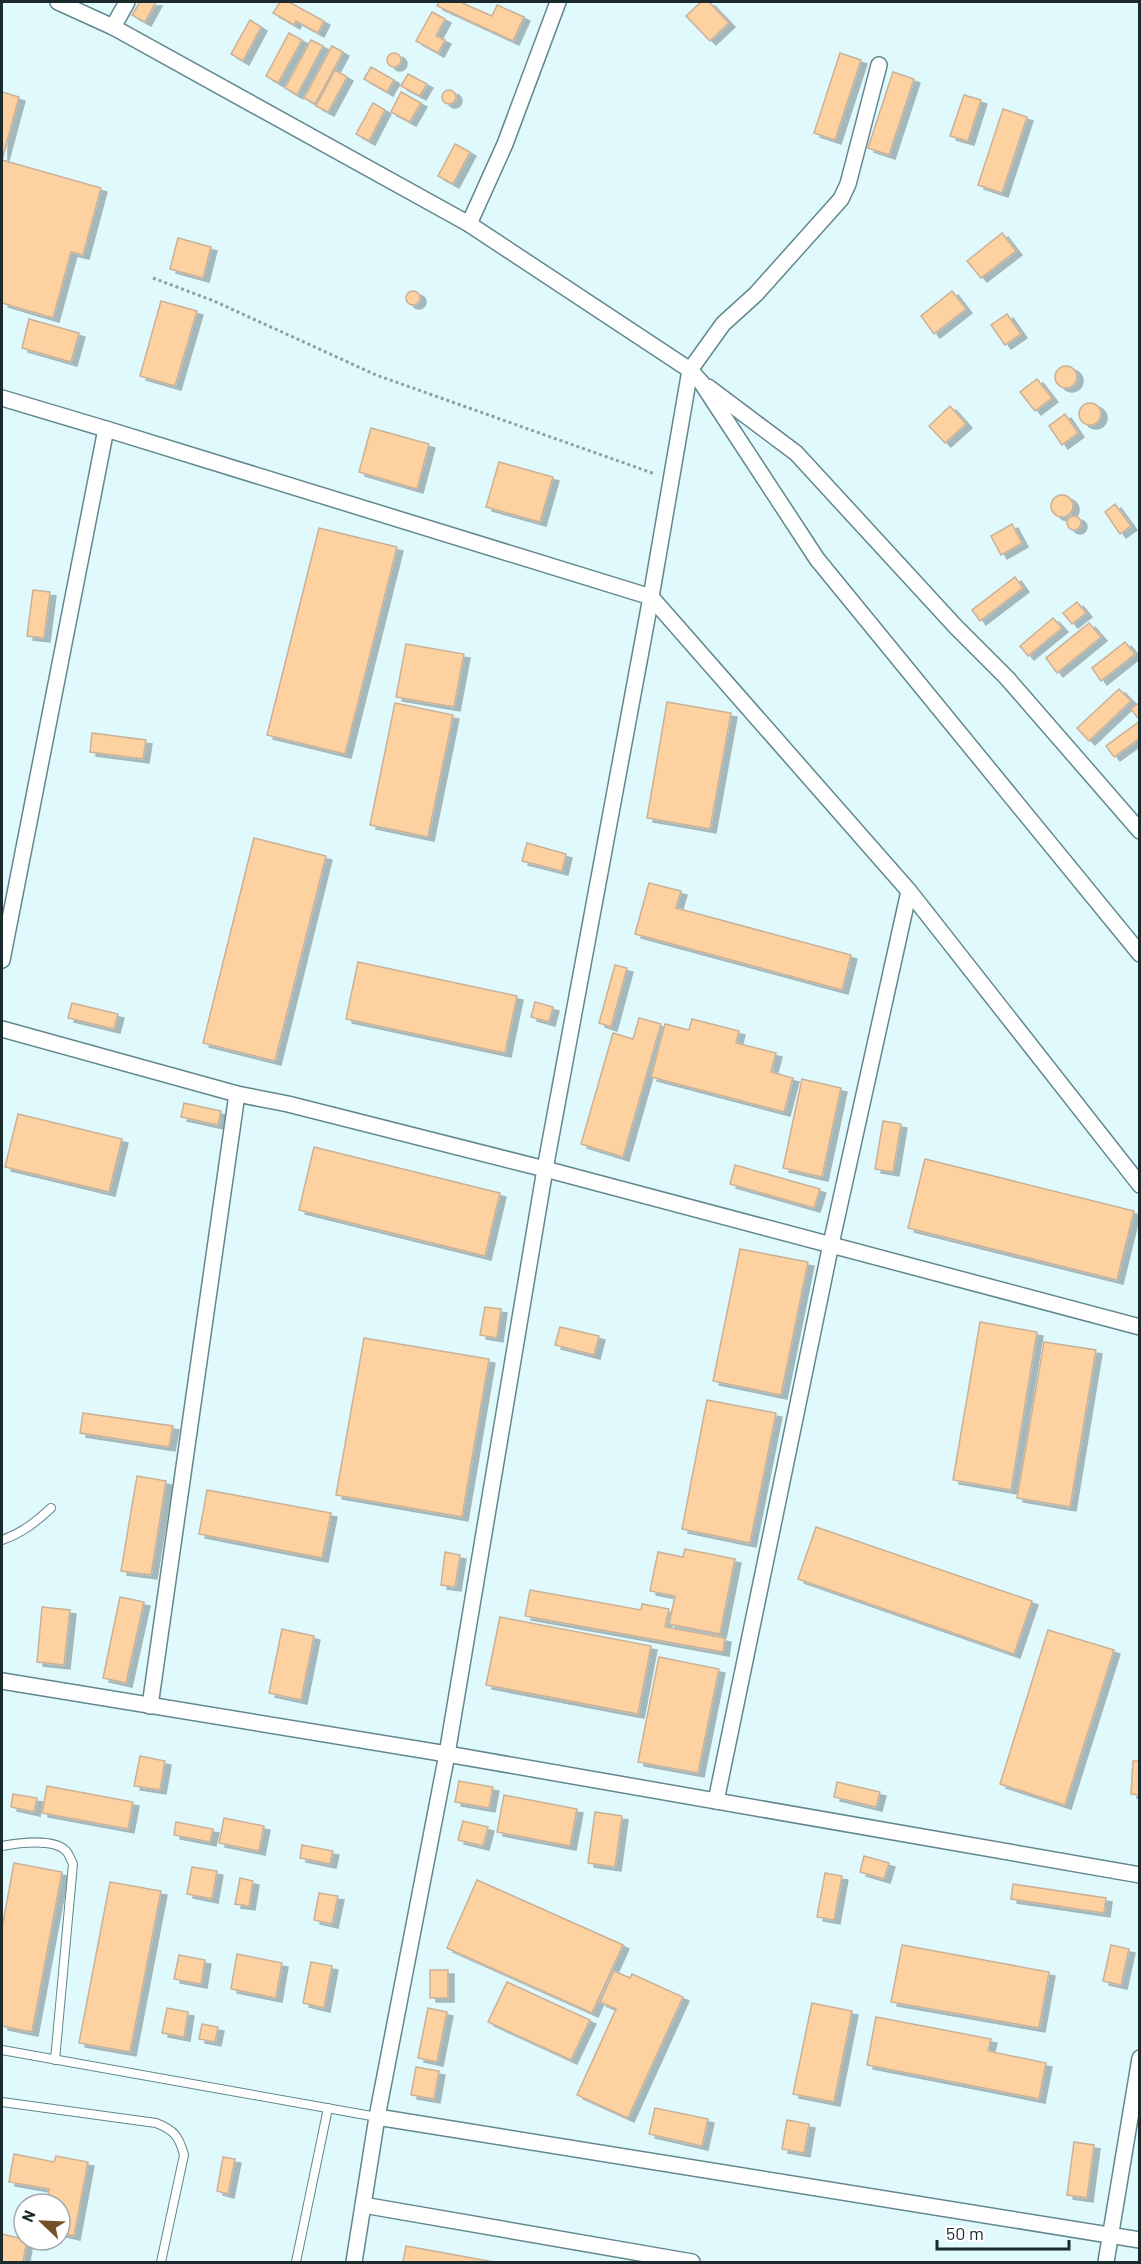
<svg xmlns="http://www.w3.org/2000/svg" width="1141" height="2264" font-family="Barlow,sans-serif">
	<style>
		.building { fill: #fed1a1; stroke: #c9b198; stroke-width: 1.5; filter: url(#shadow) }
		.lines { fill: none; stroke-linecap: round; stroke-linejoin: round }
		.service-casing { stroke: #61888f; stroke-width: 10 }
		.minor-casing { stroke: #61888f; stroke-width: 18 }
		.path { stroke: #8ca1a5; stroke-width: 3; stroke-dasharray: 3 3; stroke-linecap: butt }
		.service { stroke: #fff; stroke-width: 8 }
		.minor { stroke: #fff; stroke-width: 15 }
	</style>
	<defs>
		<filter id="shadow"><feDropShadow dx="6" dy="4" stdDeviation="0" flood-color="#0004"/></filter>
	</defs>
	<rect width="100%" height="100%" fill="#e0f9fd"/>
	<g class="building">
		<path d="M140 2H156L145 22 132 15Z"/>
		<path d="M280 2H289L324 21 318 33 296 21 294 25 273 13Z"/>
		<path d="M439 2H460L492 16 497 5 524 17 513 41 437 6Z"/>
		<path d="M701 2H709L729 23 710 41 686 16Z"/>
		<path d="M432 12 445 19 436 36 445 40 438 53 416 41Z"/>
		<path d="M250 20 261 27 243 61 231 54Z"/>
		<path d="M289 33 302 40 278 83 266 76Z"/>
		<path d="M311 40 323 46 297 95 285 88Z"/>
		<path d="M332 46 343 52 315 104 304 98Z"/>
		<circle cx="394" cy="60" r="7"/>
		<path d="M840 53 861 60 835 140 814 133Z"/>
		<path d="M371 67 394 80 387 92 364 79Z"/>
		<path d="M335 70 347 77 328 112 316 106Z"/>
		<path d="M893 72 914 79 889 155 868 148Z"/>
		<path d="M408 74 427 84 420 96 401 86Z"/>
		<circle cx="449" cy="97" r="7"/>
		<path d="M2 92 19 97 2 160Z"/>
		<path d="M401 92 421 103 410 122 391 112Z"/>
		<path d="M964 95 981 100 968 141 950 136Z"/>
		<path d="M373 103 385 110 369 141 356 134Z"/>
		<path d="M1003 109 1027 117 1002 193 978 185Z"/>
		<path d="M455 144 470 152 453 184 438 176Z"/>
		<path d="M2 160 101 188 83 255 71 252 53 318 2 303Z"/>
		<path d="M1002 233 1016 251 981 278 967 261Z"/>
		<path d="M178 238 211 247 203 278 170 269Z"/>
		<circle cx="413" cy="298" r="7"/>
		<path d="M952 291 966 309 934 334 921 316Z"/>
		<path d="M161 301 197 311 175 386 140 376Z"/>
		<path d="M1007 314 1021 334 1005 345 991 325Z"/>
		<path d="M29 319 79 333 71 362 22 348Z"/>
		<circle cx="1066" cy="377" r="11"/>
		<path d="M1037 379 1052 398 1035 411 1020 392Z"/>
		<circle cx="1090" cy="414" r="11"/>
		<path d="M950 406 966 424 945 443 929 426Z"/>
		<path d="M1065 414 1078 433 1062 445 1049 426Z"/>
		<path d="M371 428 429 444 417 489 359 472Z"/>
		<path d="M499 462 553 477 540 522 486 507Z"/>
		<circle cx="1062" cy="506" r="11"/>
		<path d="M1115 504 1131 526 1120 534 1105 512Z"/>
		<circle cx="1074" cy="523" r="7"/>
		<path d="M1012 524 1022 543 1001 555 991 536Z"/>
		<path d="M319 528 397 547 345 754 267 735Z"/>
		<path d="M1015 577 1023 588 980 621 972 610Z"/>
		<path d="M33 590 50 592 44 638 27 636Z"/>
		<path d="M1077 602 1086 613 1072 624 1063 613Z"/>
		<path d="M1053 618 1062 628 1028 656 1020 646Z"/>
		<path d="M1089 623 1101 637 1057 673 1046 658Z"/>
		<path d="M1125 642 1135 654 1101 681 1092 668Z"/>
		<path d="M406 644 464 654 454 707 396 697Z"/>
		<path d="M1119 689 1131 701 1089 741 1077 728Z"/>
		<path d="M667 702 731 713 710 829 647 818Z"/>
		<path d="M1140 702V717L1138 718 1131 709Z"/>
		<path d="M395 703 453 715 428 837 370 825Z"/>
		<path d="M1140 721V738L1114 757 1106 746Z"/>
		<path d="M92 733 146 740 143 759 90 752Z"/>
		<path d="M254 838 326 856 275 1061 203 1043Z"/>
		<path d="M527 843 566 854 562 871 522 861Z"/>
		<path d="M649 883 681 891 676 908 851 955 842 990 635 934Z"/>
		<path d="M358 962 517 996 505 1053 346 1019Z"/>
		<path d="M615 965 627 968 611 1027 599 1023Z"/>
		<path d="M535 1002 553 1007 549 1022 531 1017Z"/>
		<path d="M72 1003 118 1014 114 1029 68 1018Z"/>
		<path d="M639 1018 661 1024 623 1157 581 1144 613 1033 633 1039Z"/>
		<path d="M692 1019 739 1031 736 1043 776 1053 771 1072 793 1078 784 1112 651 1077 665 1024 689 1030Z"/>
		<path d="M802 1079 841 1088 822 1177 783 1168Z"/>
		<path d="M184 1103 221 1111 218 1125 181 1117Z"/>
		<path d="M18 1114 122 1139 109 1192 5 1167Z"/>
		<path d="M883 1121 901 1124 893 1172 875 1169Z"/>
		<path d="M314 1147 500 1193 485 1256 299 1210Z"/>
		<path d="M925 1159 1134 1211 1117 1280 908 1228Z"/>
		<path d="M735 1165 820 1189 814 1208 730 1184Z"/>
		<path d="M740 1249 808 1262 781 1395 713 1381Z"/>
		<path d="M485 1307 501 1309 497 1338 480 1335Z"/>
		<path d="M980 1322 1037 1332 1011 1490 953 1480Z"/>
		<path d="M560 1327 599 1336 594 1355 555 1345Z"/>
		<path d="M364 1338 489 1359 462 1517 336 1495Z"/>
		<path d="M1044 1342 1096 1350 1070 1507 1017 1498Z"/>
		<path d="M707 1400 776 1413 750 1543 682 1529Z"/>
		<path d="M83 1413 173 1426 169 1447 80 1433Z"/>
		<path d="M137 1476 166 1481 151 1575 121 1571Z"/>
		<path d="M207 1490 331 1513 322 1558 199 1534Z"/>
		<path d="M816 1527 1032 1601 1014 1654 798 1579Z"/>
		<path d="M685 1549 735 1559 720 1634 669 1624 675 1596 650 1591 658 1552 683 1557Z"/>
		<path d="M445 1552 460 1555 455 1587 441 1585Z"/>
		<path d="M530 1590 641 1610 642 1604 669 1609 665 1627 725 1638 723 1652 525 1616Z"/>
		<path d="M120 1597 144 1602 126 1683 103 1678Z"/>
		<path d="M42 1607 70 1610 64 1665 37 1662Z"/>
		<path d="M500 1617 651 1646 638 1714 486 1685Z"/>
		<path d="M282 1629 314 1636 301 1700 269 1693Z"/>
		<path d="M1048 1630 1114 1650 1065 1805 1000 1784Z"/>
		<path d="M659 1657 719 1669 698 1773 638 1762Z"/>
		<path d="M140 1756 165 1761 160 1790 134 1786Z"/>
		<path d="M1133 1761H1140V1795L1131 1794Z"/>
		<path d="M459 1781 493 1787 489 1808 455 1802Z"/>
		<path d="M837 1782 880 1792 876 1807 834 1797Z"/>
		<path d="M47 1786 133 1802 128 1829 42 1813Z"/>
		<path d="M13 1794 37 1798 34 1812 11 1807Z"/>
		<path d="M504 1795 577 1809 570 1846 497 1832Z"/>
		<path d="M595 1812 622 1816 615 1867 588 1863Z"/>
		<path d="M224 1818 264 1826 259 1851 219 1843Z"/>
		<path d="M463 1821 488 1827 483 1846 458 1840Z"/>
		<path d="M176 1822 213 1829 210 1842 174 1835Z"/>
		<path d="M302 1845 333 1851 330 1864 300 1858Z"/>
		<path d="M864 1856 889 1863 884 1879 860 1872Z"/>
		<path d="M14 1863 62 1872 32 2032 2 2026V1928Z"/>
		<path d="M192 1867 217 1871 212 1899 187 1894Z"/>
		<path d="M825 1873 842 1876 834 1920 817 1917Z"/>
		<path d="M240 1878 253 1881 249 1906 235 1904Z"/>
		<path d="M477 1880 623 1945 592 2013 447 1948Z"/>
		<path d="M110 1882 161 1891 130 2052 79 2043Z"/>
		<path d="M1013 1884 1106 1898 1104 1913 1011 1899Z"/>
		<path d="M319 1893 338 1896 332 1924 314 1920Z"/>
		<path d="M902 1945 1049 1972 1039 2028 891 2002Z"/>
		<path d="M1111 1945 1129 1949 1121 1985 1103 1981Z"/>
		<path d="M237 1954 282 1963 276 1998 231 1989Z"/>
		<path d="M179 1955 205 1960 201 1984 174 1979Z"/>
		<path d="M311 1962 332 1966 324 2008 303 2003Z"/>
		<rect x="430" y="1970" width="18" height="28"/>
		<path d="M614 1971 630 1978 632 1974 683 1997 628 2118 577 2095 616 2009 600 2002Z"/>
		<path d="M507 1982 590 2020 571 2060 488 2022Z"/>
		<path d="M812 2003 852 2011 834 2102 793 2094Z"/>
		<path d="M167 2008 188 2012 184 2037 162 2033Z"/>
		<path d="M428 2008 447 2012 437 2062 418 2058Z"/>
		<path d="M876 2017 991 2039 988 2051 1046 2063 1039 2099 867 2065Z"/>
		<path d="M202 2024 218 2027 215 2042 199 2039Z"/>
		<path d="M416 2067 439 2071 434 2099 411 2095Z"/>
		<path d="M655 2108 708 2119 702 2146 649 2134Z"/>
		<path d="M787 2120 809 2124 804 2153 782 2149Z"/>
		<path d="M1074 2142 1094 2145 1087 2198 1067 2195Z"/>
		<path d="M14 2154 54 2162 56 2156 88 2162 74 2236 60 2233V2204H47L49 2189 9 2182Z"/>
		<path d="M223 2157 235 2159 228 2194 217 2191Z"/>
		<path d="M2 2234 27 2240 23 2262H2Z"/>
		<path d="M406 2246 494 2262H403Z"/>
	</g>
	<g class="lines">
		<defs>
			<g id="service">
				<path d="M2 1540C22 1533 36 1522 51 1508"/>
				<path d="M2 1846C18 1843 54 1838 66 1851 69 1854 71 1860 73 1864L55 2060"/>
				<path d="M2 2050 377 2117"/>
				<path d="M2 2102 156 2123C174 2130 179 2136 184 2155L161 2262"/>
				<path d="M296 2262 328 2108"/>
			</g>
			<g id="minor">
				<path d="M58 2 113 27 469 224 690 370 701 382 817 559 1140 954"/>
				<path d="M113 27 127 2"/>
				<path d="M469 224 505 144 558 2"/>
				<path d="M708 387 796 453 956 627 1007 678 1140 831"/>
				<path d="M2 398 106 429"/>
				<path d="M2 960 106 429 651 597 909 891 1140 1185"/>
				<path d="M2 1029 237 1094 288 1104 545 1169 1140 1327"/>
				<path d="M2 1681 447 1754 1140 1875"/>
				<path d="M150 1706 237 1094"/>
				<path d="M716 1801 831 1244 909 891"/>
				<path d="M377 2117 1140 2240"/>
				<path d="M363 2205 692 2262"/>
				<path d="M354 2262 377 2117 447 1754 545 1169 651 597 690 370 723 324 756 294 841 199 848 184 879 65"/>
				<path d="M1106 2262 1140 2058"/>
			</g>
		</defs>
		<use href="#service" class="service-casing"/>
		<use href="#minor" class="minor-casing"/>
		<path class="path" d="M153 278 214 301 376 375 655 474"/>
		<use href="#service" class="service"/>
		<use href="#minor" class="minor"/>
	</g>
	<rect width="1141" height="2264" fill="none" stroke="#1a2a2d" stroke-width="6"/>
	<g transform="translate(42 2222) rotate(293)"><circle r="28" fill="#ffffff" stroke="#a3aaab" stroke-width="1.5"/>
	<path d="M0-4.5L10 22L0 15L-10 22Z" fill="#735129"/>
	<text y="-9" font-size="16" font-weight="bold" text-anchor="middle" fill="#1a2a2d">N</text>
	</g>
	<path d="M937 2240v9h132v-9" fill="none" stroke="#1a2a2d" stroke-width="3"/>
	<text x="946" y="2240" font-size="18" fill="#1a2a2d" stroke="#ffffff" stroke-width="4.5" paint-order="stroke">50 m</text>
</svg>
